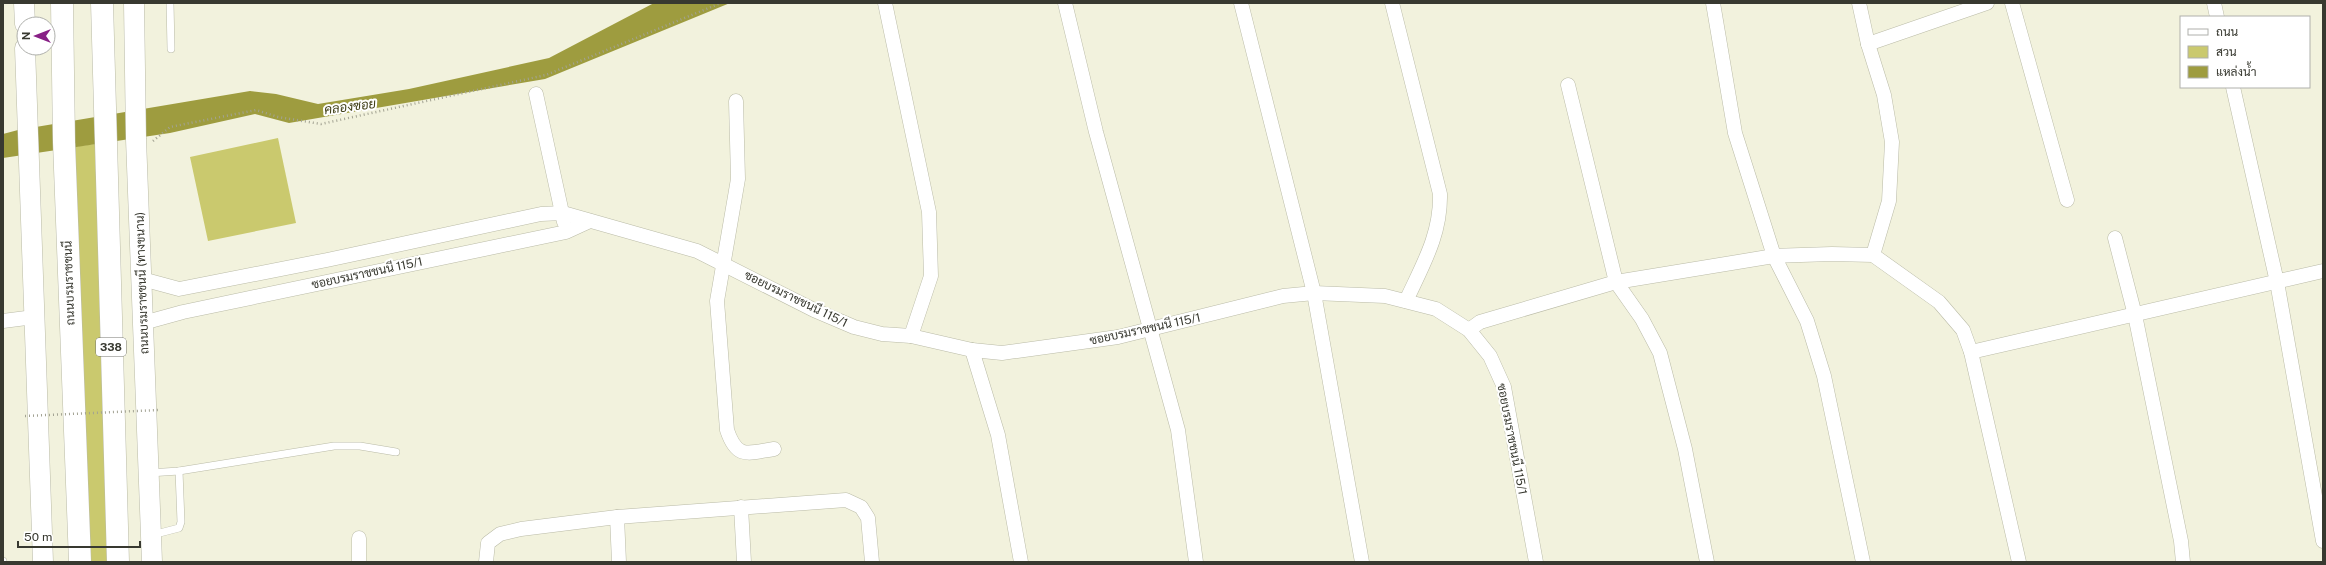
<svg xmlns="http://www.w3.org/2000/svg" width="2326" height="565" font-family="'Public Sans',Sarabun,sans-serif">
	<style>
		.green { fill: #cac96e }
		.water { fill: #9e9c3f }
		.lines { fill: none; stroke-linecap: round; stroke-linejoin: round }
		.lane-casing { stroke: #babba7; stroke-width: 8 }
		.street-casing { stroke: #babba7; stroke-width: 15 }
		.secondary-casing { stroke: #babba7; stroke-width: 21 }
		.highway-casing { stroke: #babba7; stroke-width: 23 }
		.path { stroke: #a2a292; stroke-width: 2.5; stroke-dasharray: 1 3; stroke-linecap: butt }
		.lane { stroke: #fff; stroke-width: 7 }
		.street { stroke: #fff; stroke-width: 14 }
		.secondary { stroke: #fff; stroke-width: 20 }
		.highway { stroke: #fff; stroke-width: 22 }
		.path-bridge { stroke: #a2a292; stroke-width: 2.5; stroke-dasharray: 1 3; stroke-linecap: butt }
		.labels { text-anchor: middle; stroke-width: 4; stroke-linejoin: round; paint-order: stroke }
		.shield { fill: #fff; stroke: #74746e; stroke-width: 1 }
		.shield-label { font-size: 11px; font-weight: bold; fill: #383930 }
		.street-label { font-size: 12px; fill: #383930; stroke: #fff }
		.water-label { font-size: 13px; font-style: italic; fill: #414019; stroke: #fff }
	</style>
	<rect width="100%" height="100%" fill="#f2f2dd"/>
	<g class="green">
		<path d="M278 138 296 223 208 241 190 157Z"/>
		<path d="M95 144 110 562H90L72 147Z"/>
	</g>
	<path class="water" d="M654 3H730L545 79 289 123 255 114 170 133 3 158V134L18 130 250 91 276 94 318 104 409 89 549 58Z"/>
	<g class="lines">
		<defs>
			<g id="lane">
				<path d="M170 3 171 49"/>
				<path d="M149 473 179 471 334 446H360L396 452"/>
				<path d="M152 535 179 528 181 522 179 471"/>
				<path d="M3 561V562"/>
			</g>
			<g id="street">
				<path d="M885 3 929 212 931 276 911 336"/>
				<path d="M1065 3 1096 132 1178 430 1196 562"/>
				<path d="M1241 3 1314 293 1362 562"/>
				<path d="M1392 3 1440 194C1441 235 1422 266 1406 301"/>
				<path d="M1713 3 1735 133 1774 256 1807 321 1824 376 1863 562"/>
				<path d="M1859 3 1868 44 1884 95 1892 142 1889 201 1873 255"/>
				<path d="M2012 3 2067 200"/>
				<path d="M2214 3 2217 17"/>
				<path d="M1868 44 1987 3"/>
				<path d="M1568 85 1616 282 1642 319 1660 353 1685 449 1707 562"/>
				<path d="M2233 87 2277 282 2323 541"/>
				<path d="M536 94 564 222"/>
				<path d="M736 101 738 179 717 301 727 430C737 460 748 453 774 449"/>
				<path d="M2115 238 2135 315 2181 541 2183 562"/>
				<path d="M142 279 179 289 327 260 541 214 563 213 697 251 814 310 854 327 882 334 911 336 972 350 1002 353 1118 337 1283 296 1314 293 1385 296 1436 309 1469 330 1490 356 1504 387 1536 562"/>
				<path d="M3 321 34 317"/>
				<path d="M143 323 183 312 566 232 590 221"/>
				<path d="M1469 330 1480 322 1616 282 1774 256 1832 254 1873 255 1939 302 1963 330 1971 352 2019 562"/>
				<path d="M972 350 998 435 1021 562"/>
				<path d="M1971 352 2323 271"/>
				<path d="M741 507 744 562"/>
				<path d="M617 517 619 562"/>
				<path d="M359 538V562"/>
				<path d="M486 562 488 543 500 534 521 529 617 517 846 500 861 507 868 518 872 562"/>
			</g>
			<g id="secondary">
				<path d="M24 3 25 24"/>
				<path d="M134 3 136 139 152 562"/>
				<path d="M25 48 43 562"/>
			</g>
			<g id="highway">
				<path d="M62 3 64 142 80 562"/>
				<path d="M102 3 118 562"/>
			</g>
		</defs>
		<use href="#lane" class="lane-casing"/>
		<use href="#street" class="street-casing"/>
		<use href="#secondary" class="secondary-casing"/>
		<use href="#highway" class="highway-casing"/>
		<path class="path" d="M153 141 170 127 256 110 278 117 321 124 546 75 721 3"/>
		<use href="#lane" class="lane"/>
		<use href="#street" class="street"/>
		<use href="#secondary" class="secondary"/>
		<use href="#highway" class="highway"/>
		<path class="path-bridge" d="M25 416 159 410"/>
	</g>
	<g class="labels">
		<rect class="shield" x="96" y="338" width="30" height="18" rx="3"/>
		<g class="shield-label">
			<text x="111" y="351">338</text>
		</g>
		<g class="street-label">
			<text transform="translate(367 273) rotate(-12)" y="4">ซอยบรมราชชนนี 115/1</text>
			<text transform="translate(69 283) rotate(-92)" y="4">ถนนบรมราชชนนี</text>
			<text transform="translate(142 283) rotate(-92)" y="4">ถนนบรมราชชนนี (ทางขนาน)</text>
			<text transform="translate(796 299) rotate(26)" y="4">ซอยบรมราชชนนี 115/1</text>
			<text transform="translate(1145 329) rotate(-12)" y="4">ซอยบรมราชชนนี 115/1</text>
			<text transform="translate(1512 439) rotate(79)" y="4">ซอยบรมราชชนนี 115/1</text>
		</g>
		<g class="water-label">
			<text transform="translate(350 106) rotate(-7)" y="5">คลองซอย</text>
		</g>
	</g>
	<rect width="2326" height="565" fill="none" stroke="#383930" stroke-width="8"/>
	<rect x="2180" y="16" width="130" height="72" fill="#ffffff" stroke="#afb0ac"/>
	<rect x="2188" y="29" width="20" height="6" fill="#ffffff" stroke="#afb0ac"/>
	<text x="2216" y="36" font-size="12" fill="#383930">ถนน</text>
	<rect x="2188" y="46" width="20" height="12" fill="#cac96e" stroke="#afb0ac"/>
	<text x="2216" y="56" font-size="12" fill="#383930">สวน</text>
	<rect x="2188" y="66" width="20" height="12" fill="#9e9c3f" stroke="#afb0ac"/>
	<text x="2216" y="76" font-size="12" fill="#383930">แหล่งน้ำ</text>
	<g transform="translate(36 36) rotate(270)"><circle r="19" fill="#ffffff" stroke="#afb0ac"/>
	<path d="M0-3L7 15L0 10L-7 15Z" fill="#882086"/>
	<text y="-6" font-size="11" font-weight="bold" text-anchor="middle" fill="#383930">N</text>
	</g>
	<path d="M18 541v6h122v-6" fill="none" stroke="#383930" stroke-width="2"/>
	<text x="24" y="541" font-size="12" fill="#383930" stroke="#ffffff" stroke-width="3" paint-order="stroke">50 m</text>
</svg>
